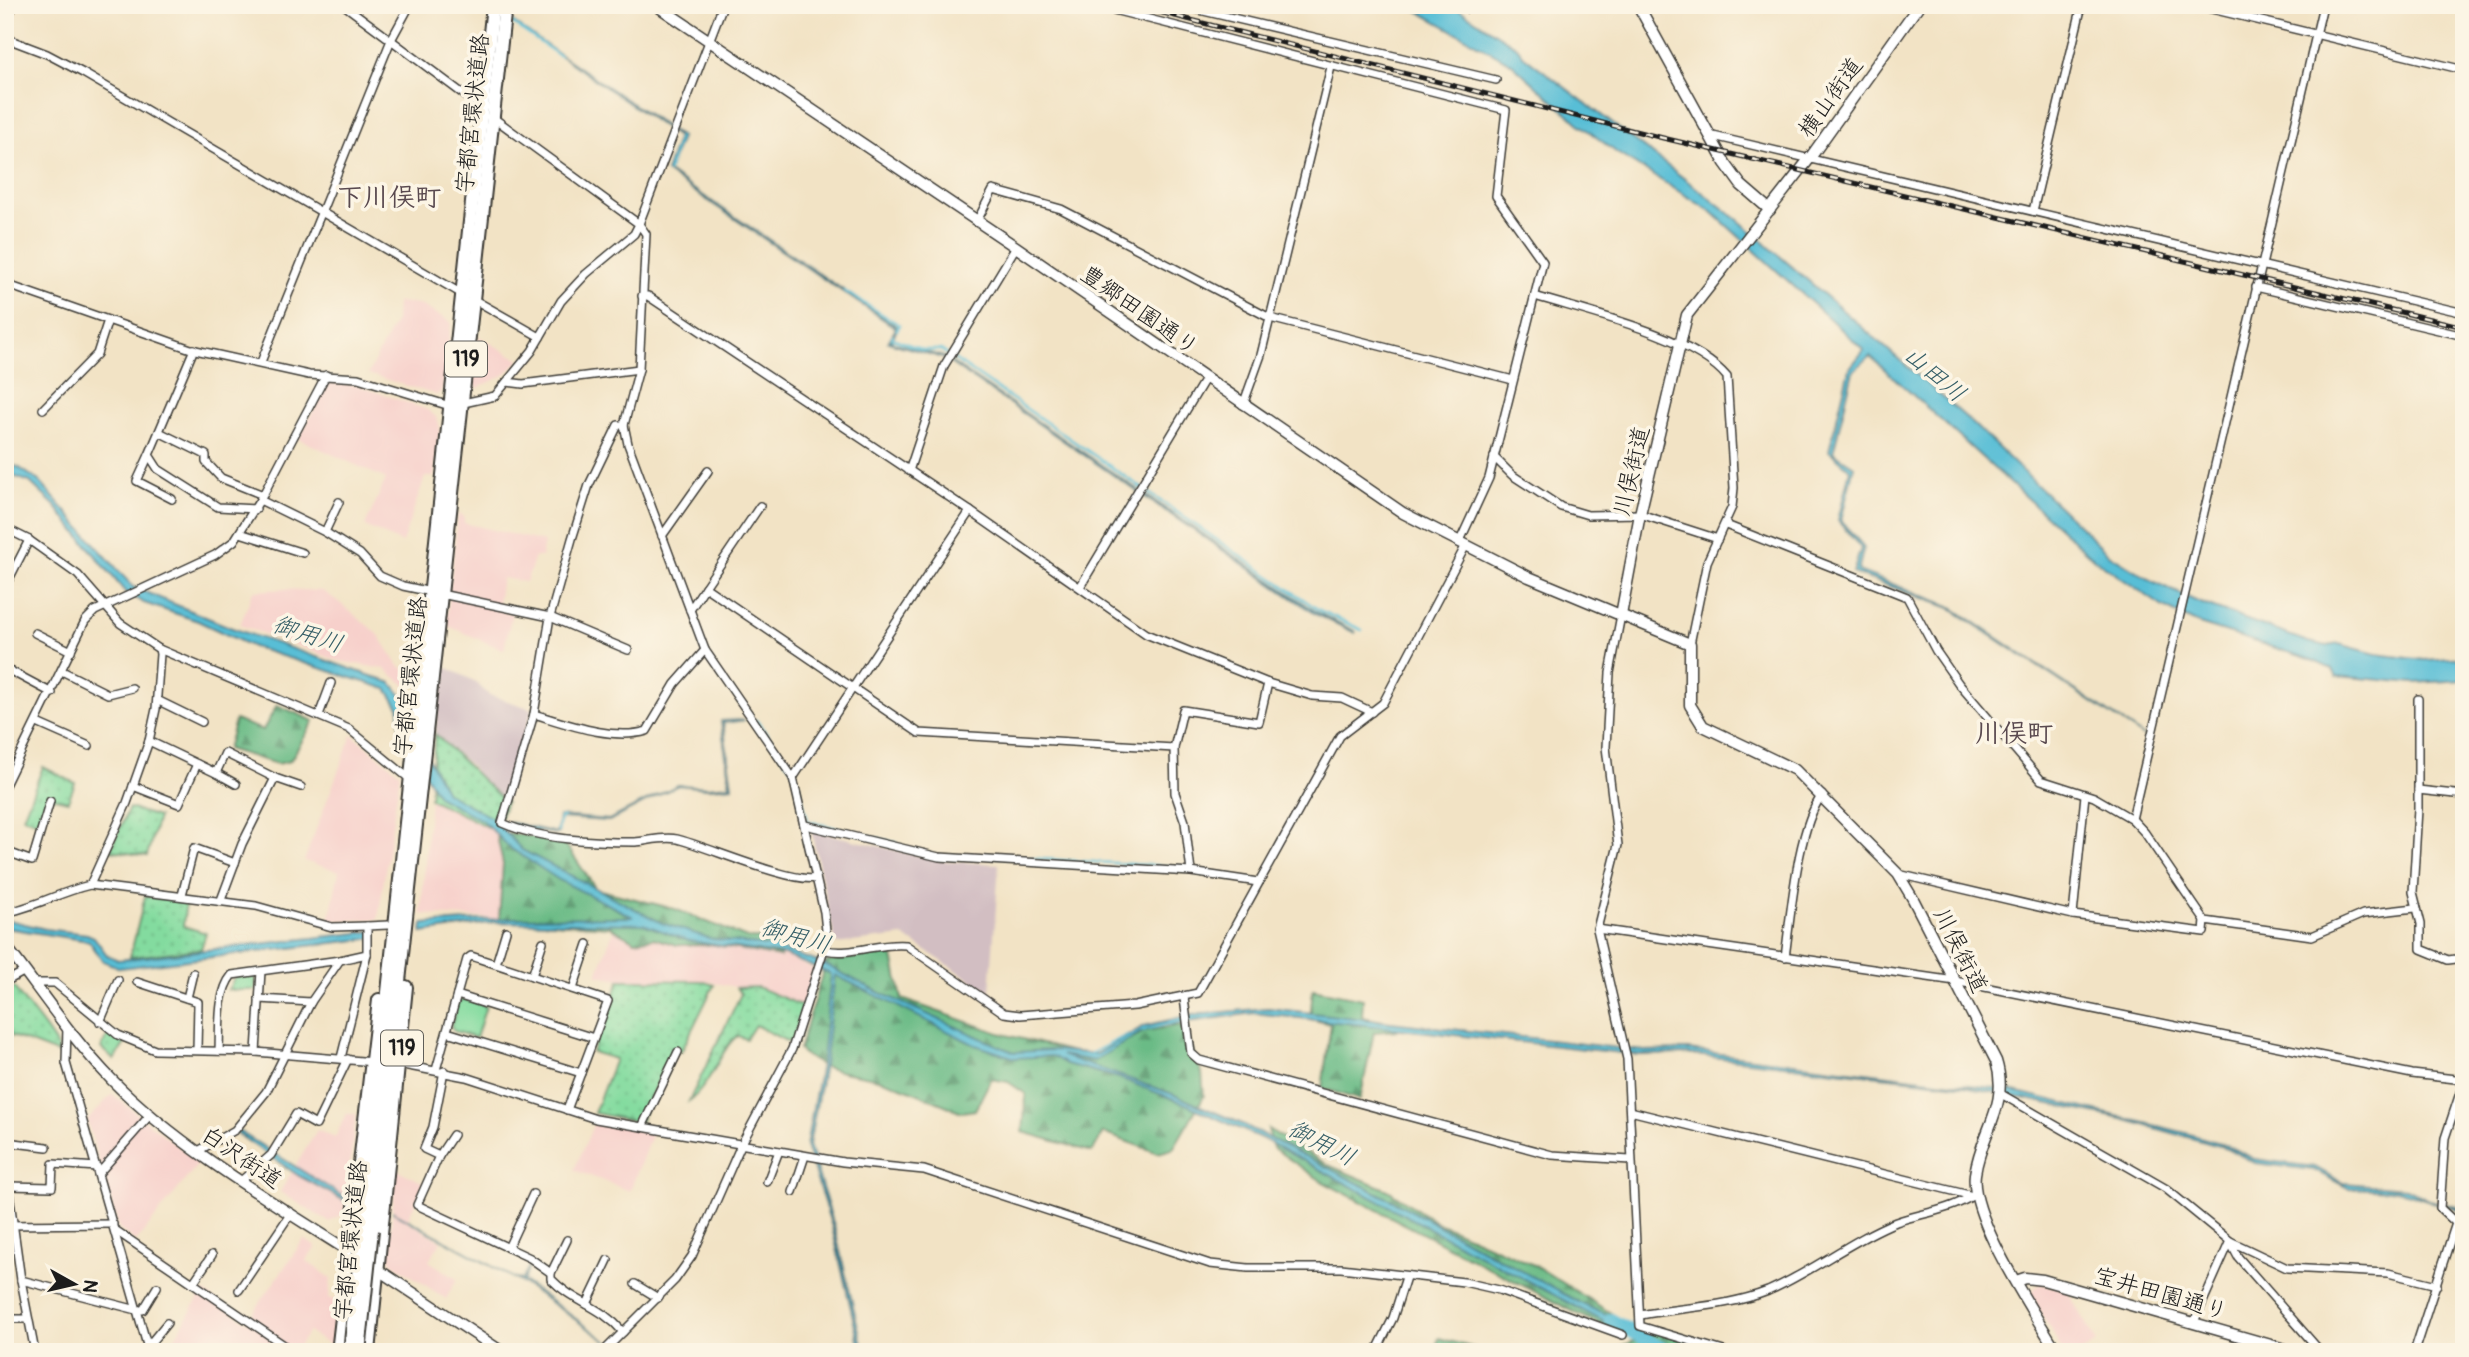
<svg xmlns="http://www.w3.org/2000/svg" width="2469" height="1357" font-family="Pangolin,'Klee One',sans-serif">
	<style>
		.built { fill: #f7d0cb }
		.industrial { fill: #d2bec2 }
		.grass { fill: url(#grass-dots); stroke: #507c5e; stroke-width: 2 }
		.forest { fill: url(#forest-firs); stroke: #436c51; stroke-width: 2 }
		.green { fill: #83db9f; stroke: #507c5e; stroke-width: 2 }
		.water { fill: #58bed6; stroke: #3a6d79; stroke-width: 2 }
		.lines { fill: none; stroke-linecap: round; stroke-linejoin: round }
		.stream { stroke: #58bed6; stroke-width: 2.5 }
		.river { stroke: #58bed6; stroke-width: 14 }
		.street-casing { stroke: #3c3a35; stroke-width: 10 }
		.secondary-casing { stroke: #3c3a35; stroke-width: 13 }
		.highway-casing { stroke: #3c3a35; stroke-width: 16 }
		.street { stroke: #fff; stroke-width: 7 }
		.secondary { stroke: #fff; stroke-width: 10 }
		.highway { stroke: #fff; stroke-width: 12 }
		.rail-casing { stroke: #1c1c1c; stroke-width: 5 }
		.rail { stroke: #fcf5e5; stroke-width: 2.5; stroke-dasharray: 8; stroke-linecap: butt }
		.highway-bridge-casing { stroke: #3c3a35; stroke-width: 16; stroke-linecap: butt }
		.highway-bridge { stroke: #fff; stroke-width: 12 }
		.labels { text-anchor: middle; stroke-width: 7; stroke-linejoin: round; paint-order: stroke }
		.shield { fill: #fcf5e5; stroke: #5f5d58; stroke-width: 2 }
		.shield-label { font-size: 21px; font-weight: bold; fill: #1c1c1c }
		.street-label { font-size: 23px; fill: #1c1c1c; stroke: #fcf5e5 }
		.water-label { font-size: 24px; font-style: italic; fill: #345d66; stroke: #fcf5e5 }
		.quarter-label { font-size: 26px; font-weight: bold; fill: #5a4a50; stroke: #fcf5e5 }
	</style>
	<defs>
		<pattern id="grass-dots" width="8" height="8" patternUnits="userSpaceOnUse" patternTransform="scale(1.75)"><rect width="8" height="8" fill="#83db9f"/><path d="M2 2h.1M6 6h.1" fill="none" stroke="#71bb88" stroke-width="1.8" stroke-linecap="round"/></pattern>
		<pattern id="forest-firs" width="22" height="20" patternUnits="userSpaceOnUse" patternTransform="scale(1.75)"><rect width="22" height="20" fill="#6abb86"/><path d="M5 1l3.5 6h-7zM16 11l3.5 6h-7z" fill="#56976d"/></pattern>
	</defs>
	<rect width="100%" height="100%" fill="#fcf5e5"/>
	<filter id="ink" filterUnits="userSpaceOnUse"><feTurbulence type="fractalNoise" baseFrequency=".0143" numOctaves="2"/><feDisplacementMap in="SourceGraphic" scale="14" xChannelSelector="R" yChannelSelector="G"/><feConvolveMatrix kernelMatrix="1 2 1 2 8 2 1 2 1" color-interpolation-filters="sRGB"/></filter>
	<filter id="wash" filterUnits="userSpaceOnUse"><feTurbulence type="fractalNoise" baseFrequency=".00686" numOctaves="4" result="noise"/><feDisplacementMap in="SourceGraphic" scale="28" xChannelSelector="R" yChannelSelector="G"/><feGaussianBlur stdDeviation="1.57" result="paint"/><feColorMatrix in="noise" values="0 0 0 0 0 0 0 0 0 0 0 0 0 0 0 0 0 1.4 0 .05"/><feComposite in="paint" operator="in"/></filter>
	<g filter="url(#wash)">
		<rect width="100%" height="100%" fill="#f2e3c5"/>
		<g class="built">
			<path d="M397 302 419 304 451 322 443 389 437 395 368 374 396 320Z"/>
			<path d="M478 336 520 360 504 375 478 388 473 384Z"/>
			<path d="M327 383 356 385 428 410 436 417 440 427 434 477H425L402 543 365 526 386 479 299 439Z"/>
			<path d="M458 514 464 516V523L544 542 541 557H535L526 582 502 578 497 610 512 613 504 650 446 625Z"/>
			<path d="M284 589 323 591 336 600 378 634 399 666 412 674 410 689 385 669 339 661 240 625 253 591Z"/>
			<path d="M352 735 400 773 378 919 329 921 339 871 304 861Z"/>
			<path d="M430 799 496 831 503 864 499 919 421 914Z"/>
			<path d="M614 929 635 941 654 938 677 945H715L786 957 815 970 803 1005 757 987H735L702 980 620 979 597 975Z"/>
			<path d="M112 1094 199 1163 136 1242 119 1229 87 1121Z"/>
			<path d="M346 1114H356L346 1198 343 1214 329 1222 280 1192 317 1130 335 1138Z"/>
			<path d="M595 1121 652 1133 630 1191 574 1170Z"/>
			<path d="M396 1169 424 1183 407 1221 441 1241 429 1261 457 1279 446 1299 391 1262 389 1255Z"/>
			<path d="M304 1239 316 1247 306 1261 331 1278 329 1298 336 1300 331 1346 308 1332 296 1349 298 1352H166L203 1291 247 1322Z"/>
			<path d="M2040 1284 2066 1289 2097 1343 2081 1352H2063L2030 1293Z"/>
		</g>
		<g class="industrial">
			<path d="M442 665 474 681 489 695 532 709 506 802 483 783 472 767 435 734Z"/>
			<path d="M811 830 941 861 999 864 990 992 903 936 836 944Z"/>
		</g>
		<g class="grass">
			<path d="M435 734C460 757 481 781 506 802L496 831 430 799Z"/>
			<path d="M43 767 75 783 68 801 47 796 39 822 23 817Z"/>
			<path d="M129 808 158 817 147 856 110 850Z"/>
			<path d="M145 896 186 901 183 926 206 933 201 949 130 957Z"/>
			<path d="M620 980 702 981 714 985 681 1052 672 1048 640 1122 594 1113 615 1059 592 1052Z"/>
			<path d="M14 987C25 1005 57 1038 59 1054L7 1034 6 989Z"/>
			<path d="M757 987 803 1006 792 1044 755 1025 746 1039 738 1036C724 1042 711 1086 689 1101L741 994 736 988Z"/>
			<path d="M110 1032 126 1042 114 1060 101 1048Z"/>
		</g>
		<g class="forest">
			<path d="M277 705 314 721 290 761 277 764 227 749 235 720 263 730Z"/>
			<path d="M496 831 564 842 596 889 675 909 747 938 780 939V957L715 945H677L654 938 635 941 610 927 499 919 503 864Z"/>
			<path d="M892 952 902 999 999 1033 1096 1058 1145 1031 1181 1025 1202 1073 1204 1096 1173 1149 1158 1153 1103 1133 1092 1152 1023 1132 1026 1094 1008 1082 991 1079 975 1110 962 1112C939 1103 915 1092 891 1083 856 1070 830 1078 799 1050L826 962Z"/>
			<path d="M1313 989 1363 999 1362 1017 1398 1024 1397 1030 1374 1032 1360 1100 1322 1088 1331 1024 1310 1019Z"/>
			<path d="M1268 1129 1328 1165 1388 1190 1436 1222 1536 1266 1617 1317 1610 1329 1576 1313 1323 1182 1273 1148Z"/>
			<path d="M1660 1330 1682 1334 1708 1352H1618L1622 1346Z"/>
			<path d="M1439 1338 1488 1352H1434Z"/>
		</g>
		<g class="green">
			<path d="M253 975 256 980V990H228L235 977Z"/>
			<path d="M463 999 486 1006 476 1038 454 1031 451 1026 458 1002Z"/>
		</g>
		<g class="water">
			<path d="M1407 5H1452L1517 47 1524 56 1737 219 1969 420 2109 554 2154 582 2200 603 2308 642 2327 646 2339 644 2376 654 2425 660 2464 657V680L2414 683 2337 676 2332 669 2310 659 2196 623 2163 607 2094 559 1870 356 1853 371 1833 452 1854 466 1841 521 1864 547 1858 571 1950 606 2146 738 1950 608 1853 573 1861 548 1838 521 1850 469 1829 451 1849 369 1864 350 1712 212 1617 153 1578 123 1511 63Z"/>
			<path d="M512 22 681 137 668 172 898 327 891 342 943 357 1318 613 1354 631 1356 633 1317 615 943 358 888 342 896 328 666 172 678 137Z"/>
			<path d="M5 464 18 467 39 481 133 587 232 628 392 683 405 700 412 728 446 792 492 818 522 850 662 923 712 939 774 947 824 964 878 992 1003 1048 1015 1052 1054 1050 1097 1054 1144 1026 1192 1015 1268 1008 1644 1051 1688 1050 2010 1090 2182 1132 2227 1145 2254 1159 2315 1167 2343 1183 2406 1188 2429 1200 2464 1209V1212L2397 1190 2348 1188 2314 1170 2255 1163 2227 1148 2122 1119 1960 1085 1686 1054 1640 1055 1254 1013 1150 1027 1094 1061 1061 1055 1170 1093 1240 1123 1403 1206 1582 1304 1631 1326 1623 1332 1263 1139 1181 1102 1119 1078 1066 1064 1052 1056 1015 1058 975 1045 835 975 825 1059 809 1145 834 1226 864 1352H861L832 1227 806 1146 822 1059 831 974 784 955 689 941 643 924 495 922 422 933 423 924 512 918 633 917 559 880 510 848 483 821 439 797 400 734 399 707 387 689 253 647 198 621 144 603 126 593 55 506 30 482 5 473Z"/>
			<path d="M745 720 723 723 732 786 708 788 678 785 609 821 560 818 558 834 518 829 508 822 557 833 559 816 609 820 678 785 708 787 730 785 721 721Z"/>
			<path d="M5 919 45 929 87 934 94 937 107 955 118 960 375 931 374 938 120 968 103 961 89 941 7 928Z"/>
			<path d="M237 1130 347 1199V1202L299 1176 235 1132Z"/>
			<path d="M392 1211 513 1278 522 1280 530 1265 523 1281 608 1342 524 1284Z"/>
		</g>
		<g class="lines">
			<g class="stream">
				<path d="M512 23 560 56"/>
				<path d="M668 172 679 137"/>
				<path d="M844 291 900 325 897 330"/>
				<path d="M893 335 892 338 923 350H941L1319 610 1362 630"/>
				<path d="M756 720 795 773"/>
				<path d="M797 780 808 821 896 843"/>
				<path d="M558 832 560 817H563"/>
				<path d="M989 856 1185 867"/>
				<path d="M1140 1031 1178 1021"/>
				<path d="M1090 1054 1127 1035"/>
			</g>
			<path class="river" d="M1611 1320 1668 1352"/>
		</g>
	</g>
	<g filter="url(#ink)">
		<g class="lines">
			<defs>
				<g id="street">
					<path d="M344 5 482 108"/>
					<path d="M1094 5 1506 110 1496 196 1543 262 1489 478 1459 543"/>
					<path d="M1178 5 1496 80"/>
					<path d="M2195 5 2464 70"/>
					<path d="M1468 9 1471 5"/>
					<path d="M5 21 14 5"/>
					<path d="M5 38 47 54 83 73 462 294"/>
					<path d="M1709 135 2464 313"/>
					<path d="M2033 211 2082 5"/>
					<path d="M977 221 993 190 1061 209 1270 318 1513 380"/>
					<path d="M5 284 191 349 309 375 358 378 450 406 495 396 532 351 561 301 586 274 634 234 639 224 491 116"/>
					<path d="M2256 287 2464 336"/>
					<path d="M642 296H648L970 511 1146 634 1268 683 1312 696 1342 698 1372 712"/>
					<path d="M1535 296C1586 312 1694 336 1727 377L1734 488 1732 507 1707 562 1690 644"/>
					<path d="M473 299 540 337"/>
					<path d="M194 349 149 455 158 469 218 507 256 509"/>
					<path d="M261 362 391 40 410 5"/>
					<path d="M507 382 523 384 639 369"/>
					<path d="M1243 405 1261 355 1331 67"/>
					<path d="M43 409 97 354 108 320"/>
					<path d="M624 425H618L589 485 572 539 550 617 534 714 502 823C541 840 593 842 635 842 648 841 664 836 677 839 706 846 793 884 816 878"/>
					<path d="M159 432 206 455V462L221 478 263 495"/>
					<path d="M149 455 137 481 172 499"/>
					<path d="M1494 457 1512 475 1561 507 1588 515 1640 514 1718 539"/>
					<path d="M909 471 944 366 1016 247"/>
					<path d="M260 500 325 532 360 554 380 576 403 586 550 617 628 650"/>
					<path d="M1726 525 1907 597 1936 651 1959 684 2041 780 2094 797 2132 819 2145 833 2205 921 2312 936 2363 914 2415 908"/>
					<path d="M5 528 29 540 78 575 120 623 159 649 160 654 156 709 149 741 127 803 90 885C60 892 35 907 5 913"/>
					<path d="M325 532 339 502"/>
					<path d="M240 533 303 553"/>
					<path d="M662 536 708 471"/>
					<path d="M5 587 29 540"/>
					<path d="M705 587 760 506"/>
					<path d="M1080 587 1205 379"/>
					<path d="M690 610 705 587 919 733 1174 748"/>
					<path d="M1621 615 1610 673 1606 747 1618 845 1597 929 1627 1059 1640 1326 1727 1352"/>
					<path d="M35 633 71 651"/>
					<path d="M159 649 349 729 411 780"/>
					<path d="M5 668 52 693"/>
					<path d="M62 671 108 694 132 688"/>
					<path d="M2418 699V809L2413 892 2421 924V949L2448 960 2464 958"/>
					<path d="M157 700 202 722"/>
					<path d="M534 714C567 724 612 741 647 731L675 684 705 650"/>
					<path d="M319 715 331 683"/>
					<path d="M37 723 89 746"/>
					<path d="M149 741 216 773 225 753 275 778 242 844 221 900"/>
					<path d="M216 773 236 784"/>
					<path d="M275 778 301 787"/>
					<path d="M793 778 970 511"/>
					<path d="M5 785 85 621 95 611 215 555 234 541 263 495 326 375"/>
					<path d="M133 786 179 804 197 764"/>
					<path d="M2418 790 2464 795"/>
					<path d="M2132 819 2323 5"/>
					<path d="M805 825 939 857 1191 872 1258 882"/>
					<path d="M5 851 32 861 50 801"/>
					<path d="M1191 872 1185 822 1175 793 1174 748 1183 710 1259 722 1268 683"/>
					<path d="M1898 874 2073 915 2204 932 2205 921"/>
					<path d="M90 885 256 906 332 927 367 926"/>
					<path d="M182 895 194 848 235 863"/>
					<path d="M2073 915 2085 795"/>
					<path d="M1597 929 1955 981 2412 1074 2464 1080"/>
					<path d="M826 950C851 956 879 942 906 945L1004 1013 1020 1015 1135 1006 1198 993 1340 736 1383 703 1465 547"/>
					<path d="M1785 957C1791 915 1797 828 1822 795"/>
					<path d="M496 964 506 931"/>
					<path d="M532 976 543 942"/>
					<path d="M5 982 25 971"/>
					<path d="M137 982 198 1002 197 1050"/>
					<path d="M34 983H55L118 1035 155 1050 256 1052 374 1062"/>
					<path d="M573 989 588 944"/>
					<path d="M457 995 594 1038"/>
					<path d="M187 998 193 973"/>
					<path d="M1184 998 1191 1053 1199 1060 1552 1155 1630 1160"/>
					<path d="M259 999 311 1002"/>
					<path d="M100 1022 118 980"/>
					<path d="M67 1027 66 1063 149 1352"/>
					<path d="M447 1032 581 1073"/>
					<path d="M219 1051C220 1027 217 993 232 975L340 960"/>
					<path d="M256 1052 261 971"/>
					<path d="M341 1058 367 954"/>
					<path d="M5 1061 8 1186 21 1280 35 1352"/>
					<path d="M398 1064 466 1077 596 1119 843 1162 924 1170 1210 1264 1248 1268H1341L1464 1282 1499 1290 1623 1335"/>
					<path d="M436 1070 467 959 471 956 608 1001 567 1110"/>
					<path d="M444 1071 433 1127 424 1149 439 1156 417 1205 530 1258 551 1273V1279C574 1303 600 1305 623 1332"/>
					<path d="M2001 1094 2165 1188 2230 1241 2287 1268 2388 1273 2437 1285"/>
					<path d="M1630 1111 1973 1196"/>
					<path d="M642 1127 678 1052"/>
					<path d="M6 1142 47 1147"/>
					<path d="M198 1151 235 1130 266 1092 311 1002 340 960 367 954V926L388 925"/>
					<path d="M439 1156 453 1135"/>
					<path d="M99 1173 150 1115"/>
					<path d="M242 1180 271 1155 296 1114 316 1125 348 1059"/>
					<path d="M767 1182 779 1151"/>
					<path d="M8 1186 52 1187 53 1164 97 1167"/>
					<path d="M793 1192 805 1156"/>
					<path d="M5 1225 113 1224"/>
					<path d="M115 1230 294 1352"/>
					<path d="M2230 1242 2238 1257 2321 1352"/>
					<path d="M508 1248 533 1194"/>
					<path d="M551 1273 567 1240"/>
					<path d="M21 1280 137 1310H143L157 1287"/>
					<path d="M193 1283 212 1255"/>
					<path d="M635 1284 658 1298"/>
					<path d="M239 1290 291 1213"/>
					<path d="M587 1304 608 1260"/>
					<path d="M1641 1315C1684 1307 1727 1307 1768 1291 1812 1272 1851 1240 1896 1222 1922 1213 1948 1211 1972 1196"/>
					<path d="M5 1319H28"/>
					<path d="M2194 1322 2230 1241"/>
					<path d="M148 1346 167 1323"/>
					<path d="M603 1352 675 1280 692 1256 741 1145 792 1049 827 940 824 912 793 778 705 650 628 444 624 425 639 369 646 234 639 224 723 5"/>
					<path d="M1376 1352 1393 1318 1406 1277"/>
					<path d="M2414 1352 2456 1223 2440 1208 2445 1138 2464 1081"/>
				</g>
				<g id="secondary">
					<path d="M656 5 1016 247 1403 513 1529 577 1690 644V705L1703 726 1795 770 1898 874 1913 899 1996 1061C2010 1106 1981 1131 1975 1174 1969 1217 2034 1312 2057 1352"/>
					<path d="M1638 5 1725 163 1741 185 1770 210"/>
					<path d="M1621 615 1640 514 1687 315 1810 158 1919 5"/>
					<path d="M5 945C40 990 72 1039 112 1080 178 1147 275 1204 355 1255"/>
					<path d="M374 1267 502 1352"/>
					<path d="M2016 1281 2025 1278 2043 1280 2295 1352"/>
				</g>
				<g id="highway">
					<path d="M363 1227 493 5"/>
					<path d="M372 1230 505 5"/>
					<path d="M338 1352 379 1000"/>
					<path d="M369 1352 406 987"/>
				</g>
			</defs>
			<use href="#street" class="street-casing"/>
			<use href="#secondary" class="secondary-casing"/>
			<use href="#highway" class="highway-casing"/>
			<use href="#street" class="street"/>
			<use href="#secondary" class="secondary"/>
			<use href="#highway" class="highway"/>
			<defs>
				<path id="rail" d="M1131 5 1663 138 2464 327"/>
			</defs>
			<use href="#rail" class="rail-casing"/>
			<use href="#rail" class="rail"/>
			<defs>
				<g id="highway-bridge">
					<path d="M350 1352 363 1227"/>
					<path d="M359 1352 372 1230"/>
				</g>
			</defs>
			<use href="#highway-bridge" class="highway-bridge-casing"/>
			<use href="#highway-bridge" class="highway-bridge"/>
		</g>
	</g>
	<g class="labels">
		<g class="shield">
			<rect x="445" y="341.5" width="42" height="35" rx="5"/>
			<rect x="381" y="1030.5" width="42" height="35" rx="5"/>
		</g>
		<g class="shield-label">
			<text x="466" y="366">119</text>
			<text x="402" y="1055">119</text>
		</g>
		<g class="street-label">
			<text transform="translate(1830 97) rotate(-54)" y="8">横山街道</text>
			<text transform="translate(472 113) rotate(-84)" y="8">宇都宮環状道路</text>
			<text transform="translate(1140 310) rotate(35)" y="8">豊郷田園通り</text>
			<text transform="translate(1631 471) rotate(-77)" y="8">川俣街道</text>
			<text transform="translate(410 676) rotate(-84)" y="8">宇都宮環状道路</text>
			<text transform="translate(1961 950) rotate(63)" y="8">川俣街道</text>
			<text transform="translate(242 1157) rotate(34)" y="8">白沢街道</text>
			<text transform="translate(350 1240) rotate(-84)" y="8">宇都宮環状道路</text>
			<text transform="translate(2161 1293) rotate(16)" y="8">宝井田園通り</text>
		</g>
		<g class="water-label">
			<text transform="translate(1935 374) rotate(40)" y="8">山田川</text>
			<text transform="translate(308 634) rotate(18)" y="8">御用川</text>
			<text transform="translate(796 936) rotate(16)" y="8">御用川</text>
			<text transform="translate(1322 1143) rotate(27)" y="8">御用川</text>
		</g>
		<g class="quarter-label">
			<text x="389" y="206">下川俣町</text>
			<text x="2014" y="742">川俣町</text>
		</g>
	</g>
	<rect width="2469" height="1357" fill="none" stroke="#fcf5e5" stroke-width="28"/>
	<g transform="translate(74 1284) rotate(98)" stroke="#fcf5e5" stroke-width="5" paint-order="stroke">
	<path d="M0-5L12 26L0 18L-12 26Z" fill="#1c1c1c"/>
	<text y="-10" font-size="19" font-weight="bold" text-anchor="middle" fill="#1c1c1c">N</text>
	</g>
</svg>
